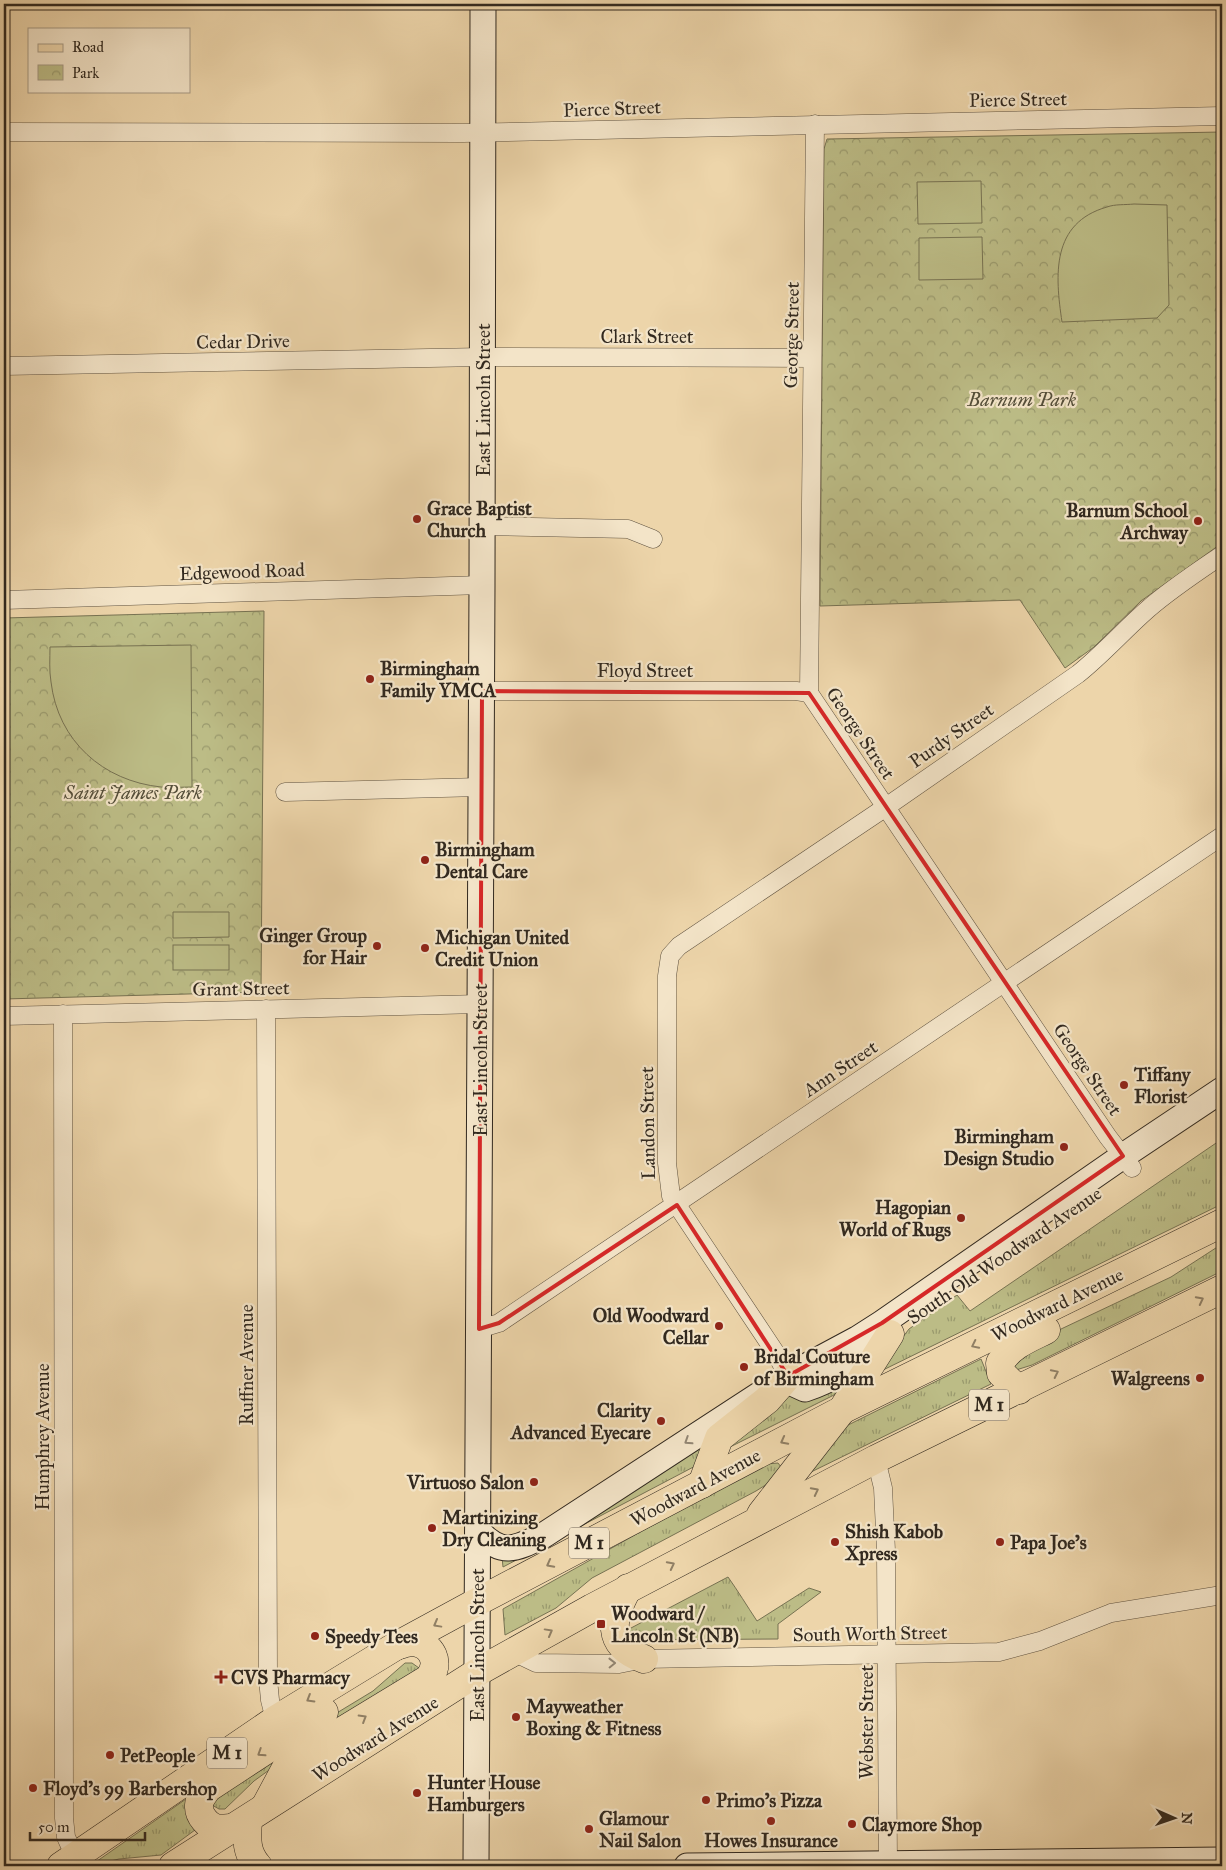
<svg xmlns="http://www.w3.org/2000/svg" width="1226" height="1870" font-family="'IM FELL Great Primer',serif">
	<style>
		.grass { fill: url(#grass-tufts); stroke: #777252 }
		.park { fill: url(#park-crowns); stroke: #777252 }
		.pitch { fill: #bcbc86; stroke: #777252 }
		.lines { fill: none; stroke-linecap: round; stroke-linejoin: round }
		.street-casing { stroke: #615442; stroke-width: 19 }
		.secondary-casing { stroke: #32291f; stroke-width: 27 }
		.primary-casing { stroke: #32291f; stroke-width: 29 }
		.street { stroke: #f3e4c8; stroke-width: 18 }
		.secondary { stroke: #f3e4c8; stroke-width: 25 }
		.primary { stroke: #edd5aa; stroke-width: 28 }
		.oneway { stroke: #907f64 }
		.oneway2 { stroke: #928674 }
		.marked { fill: none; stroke: #d62828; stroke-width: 4; stroke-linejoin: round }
		.poi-dot { fill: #8f2418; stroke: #f3e4c8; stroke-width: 2 }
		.labels { text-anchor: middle; stroke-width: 4.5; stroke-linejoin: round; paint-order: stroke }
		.shield { fill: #f3e4c8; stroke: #6c6152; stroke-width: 1 }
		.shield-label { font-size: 18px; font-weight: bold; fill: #32291f }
		.street-label { font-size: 19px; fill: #32291f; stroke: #f3e4c8 }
		.park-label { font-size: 19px; font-style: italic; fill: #544e39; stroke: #f3e4c8 }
		.poi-label { font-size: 19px; font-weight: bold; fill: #32291f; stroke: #f3e4c8; text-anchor: start }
	</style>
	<defs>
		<pattern id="grass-tufts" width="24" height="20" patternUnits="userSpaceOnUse" patternTransform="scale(1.25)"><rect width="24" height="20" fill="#bcbc86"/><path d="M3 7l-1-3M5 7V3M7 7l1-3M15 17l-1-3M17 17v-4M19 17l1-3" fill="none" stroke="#99996d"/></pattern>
		<pattern id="park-crowns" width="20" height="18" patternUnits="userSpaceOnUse" patternTransform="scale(1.25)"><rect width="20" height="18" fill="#bcbc86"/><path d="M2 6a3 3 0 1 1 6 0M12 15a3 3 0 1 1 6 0" fill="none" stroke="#99996d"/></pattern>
	</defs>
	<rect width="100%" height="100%" fill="#edd5aa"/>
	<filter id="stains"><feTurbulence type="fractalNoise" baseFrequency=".004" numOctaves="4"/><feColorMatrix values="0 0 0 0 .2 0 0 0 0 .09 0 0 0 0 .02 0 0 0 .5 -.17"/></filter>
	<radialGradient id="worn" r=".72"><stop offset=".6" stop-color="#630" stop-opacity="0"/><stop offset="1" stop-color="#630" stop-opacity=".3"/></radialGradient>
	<g class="grass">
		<path d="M1222 1139V1204L881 1371H877L909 1329 957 1295 970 1311Z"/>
		<path d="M1222 1244V1271L1032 1365 1016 1370 1011 1364 1023 1347 1171 1277Z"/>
		<path d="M981 1359 991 1384 811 1472 834 1432Z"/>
		<path d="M843 1383 836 1394 728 1448 786 1395Z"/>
		<path d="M710 1437 701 1463 503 1567 502 1557Z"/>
		<path d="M778 1463 781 1467 780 1476 756 1491 592 1578 556 1608 505 1635 503 1609 642 1531 767 1464Z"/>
		<path d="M728 1577C738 1591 747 1606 757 1621L809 1588 821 1592 778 1624V1639L631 1640 628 1630 631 1628Z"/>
		<path d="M405 1663H412L419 1668 415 1677 287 1757 254 1781 225 1809H219L212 1805 213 1794 284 1745 373 1691Z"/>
		<path d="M186 1799 199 1827 161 1855 119 1859 90 1866Z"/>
	</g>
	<g class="park">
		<path d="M1222 132V543L1141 601 1094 647 1065 668 1020 600 820 606 824 149 827 139Z"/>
		<path d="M264 611 261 992 4 999V618Z"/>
	</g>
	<g class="pitch">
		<path d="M981 181 982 223 918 224 917 182Z"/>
		<path d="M1134 204 1167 205 1169 305 1157 318 1062 322C1055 275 1051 223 1107 207 1115 204 1125 205 1134 204Z"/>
		<path d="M982 237 983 279 919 280V238Z"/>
		<path d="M191 645 192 787C182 787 171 788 161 787 103 781 58 741 51 682 49 670 50 658 50 647Z"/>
		<path d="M173 912H229V937L173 938Z"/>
		<rect x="173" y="945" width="56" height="25"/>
	</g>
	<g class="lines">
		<defs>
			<g id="street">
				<path d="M815 124 809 693 1062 1069 1108 1137 1132 1168"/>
				<path d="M4 132 463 133 1222 116"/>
				<path d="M4 366 483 357 812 358"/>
				<path d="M482 526 628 529 653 539"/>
				<path d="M4 600 482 585"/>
				<path d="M482 691H796L809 693"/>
				<path d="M285 792 481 787"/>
				<path d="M266 1009 268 1679 270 1700 275 1720"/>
				<path d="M63 1014 64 1818 66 1837 75 1857"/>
				<path d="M4 1016 480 1004"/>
				<path d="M479 1329 499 1323C741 1162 981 998 1222 836"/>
				<path d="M788 1376 775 1352 671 1196 667 1163V976L670 956 679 946 886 807 1078 674C1103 654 1124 630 1148 609 1171 589 1197 572 1222 555"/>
				<path d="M876 1459 883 1488 886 1551 888 1866"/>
				<path d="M513 1652 536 1663 619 1664 644 1659 999 1652 1040 1641 1111 1613 1222 1595"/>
			</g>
			<g id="secondary">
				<path d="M788 1376 794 1384 805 1389C839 1378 853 1363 880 1342"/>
				<path d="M478 1531C502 1557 516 1549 544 1535L788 1376 857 1339 882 1323 1123 1156 1222 1090"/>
				<path d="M476 1866 482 585 483 4"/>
				<path d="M687 1866 1222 1860"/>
			</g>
			<g id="primary">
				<path d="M1019 1390 1001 1373 1000 1363C1011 1345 1028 1339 1046 1330"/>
				<path d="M702 1484 719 1438 767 1400 788 1376"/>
				<path d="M761 1514 842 1410 890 1334"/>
				<path d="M628 1588C611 1618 605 1645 644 1659"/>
				<path d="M266 1805 288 1764 428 1679C442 1664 432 1643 412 1642 407 1642 401 1645 396 1646"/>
				<path d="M248 1819C247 1837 245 1852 258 1866"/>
				<path d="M233 1828C228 1828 221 1829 216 1828 208 1826 199 1816 199 1807 198 1800 204 1794 208 1788L324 1712"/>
				<path d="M61 1866 275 1720 396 1646 477 1602 842 1410 1222 1223"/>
				<path d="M173 1866 481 1670 592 1608 876 1459 1222 1289"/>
			</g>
		</defs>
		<use href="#street" class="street-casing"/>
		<use href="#secondary" class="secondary-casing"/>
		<use href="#primary" class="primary-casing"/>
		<use href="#street" class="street"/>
		<use href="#secondary" class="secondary"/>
		<use href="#primary" class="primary"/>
	</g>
	<defs><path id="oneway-chevron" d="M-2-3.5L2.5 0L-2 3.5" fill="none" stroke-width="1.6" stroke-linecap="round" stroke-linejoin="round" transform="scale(1.25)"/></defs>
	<g class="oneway">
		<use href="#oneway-chevron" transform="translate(1200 1300) rotate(-27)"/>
		<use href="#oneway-chevron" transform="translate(975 1345) rotate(154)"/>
		<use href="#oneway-chevron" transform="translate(1055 1373) rotate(-26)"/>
		<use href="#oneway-chevron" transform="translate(784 1441) rotate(152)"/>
		<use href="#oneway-chevron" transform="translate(815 1491) rotate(-27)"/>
		<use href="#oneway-chevron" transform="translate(550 1564) rotate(152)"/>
		<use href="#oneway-chevron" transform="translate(671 1565) rotate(-27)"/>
		<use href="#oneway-chevron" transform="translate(437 1624) rotate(151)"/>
		<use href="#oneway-chevron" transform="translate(549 1632) rotate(-29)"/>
		<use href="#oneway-chevron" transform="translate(310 1699) rotate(149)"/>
		<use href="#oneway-chevron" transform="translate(363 1718) rotate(-31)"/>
		<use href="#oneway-chevron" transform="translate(261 1753) rotate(147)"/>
	</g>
	<g class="oneway2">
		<use href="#oneway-chevron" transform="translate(688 1441) rotate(147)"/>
		<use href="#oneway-chevron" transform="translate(612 1663) rotate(-1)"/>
	</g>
	<path class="marked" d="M482 691 809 693 1123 1156 882 1323 788 1376 677 1205 499 1323 479 1329Z"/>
	<g class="poi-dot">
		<circle cx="417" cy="519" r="5"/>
		<circle cx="1198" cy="521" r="5"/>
		<circle cx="370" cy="679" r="5"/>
		<circle cx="425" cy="860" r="5"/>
		<circle cx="377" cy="946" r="5"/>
		<circle cx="425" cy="948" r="5"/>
		<circle cx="1124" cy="1085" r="5"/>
		<circle cx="1064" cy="1147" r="5"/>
		<circle cx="961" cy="1218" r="5"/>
		<circle cx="719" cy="1326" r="5"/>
		<circle cx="744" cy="1367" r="5"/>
		<circle cx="1200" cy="1378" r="5"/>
		<circle cx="661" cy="1421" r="5"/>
		<circle cx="534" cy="1482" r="5"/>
		<circle cx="432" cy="1528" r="5"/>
		<circle cx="835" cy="1542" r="5"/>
		<circle cx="1000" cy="1542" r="5"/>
		<rect x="596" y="1619" width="10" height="10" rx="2.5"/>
		<circle cx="315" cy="1636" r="5"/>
		<path d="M218.5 1669.5h5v5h5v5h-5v5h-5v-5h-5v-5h5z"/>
		<circle cx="516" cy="1717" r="5"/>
		<circle cx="110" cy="1755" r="5"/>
		<circle cx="33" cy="1788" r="5"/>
		<circle cx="417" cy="1793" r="5"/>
		<circle cx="706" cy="1800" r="5"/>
		<circle cx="771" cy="1821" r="5"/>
		<circle cx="852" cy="1824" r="5"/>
		<circle cx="589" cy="1829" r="5"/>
	</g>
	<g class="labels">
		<g class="shield">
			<rect x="969" y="1389.5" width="40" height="31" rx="4"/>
			<rect x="569" y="1527.5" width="40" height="31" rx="4"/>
			<rect x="207" y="1737.5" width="40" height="31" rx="4"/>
		</g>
		<g class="shield-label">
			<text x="989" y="1411">M 1</text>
			<text x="589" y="1549">M 1</text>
			<text x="227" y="1759">M 1</text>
		</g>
		<g class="street-label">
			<text transform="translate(1018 99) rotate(-1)" y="7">Pierce Street</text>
			<text transform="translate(612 108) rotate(-2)" y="7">Pierce Street</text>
			<text transform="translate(791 335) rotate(-89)" y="7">George Street</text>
			<text x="647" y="343">Clark Street</text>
			<text transform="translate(243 341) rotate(-1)" y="7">Cedar Drive</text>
			<text transform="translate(483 400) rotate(-90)" y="7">East Lincoln Street</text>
			<text transform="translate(242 571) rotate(-2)" y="7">Edgewood Road</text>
			<text x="645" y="677">Floyd Street</text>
			<text transform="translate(861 733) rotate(56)" y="7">George Street</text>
			<text transform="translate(951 735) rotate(-35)" y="7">Purdy Street</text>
			<text transform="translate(241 988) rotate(-1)" y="7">Grant Street</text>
			<text transform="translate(480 1060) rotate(-90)" y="7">East Lincoln Street</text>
			<text transform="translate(840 1068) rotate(-34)" y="7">Ann Street</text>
			<text transform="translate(1088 1069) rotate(56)" y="7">George Street</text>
			<text transform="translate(647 1123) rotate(-91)" y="7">Landon Street</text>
			<text transform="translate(1004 1255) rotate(-34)" y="7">South Old Woodward Avenue</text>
			<text transform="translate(1057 1304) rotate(-26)" y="7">Woodward Avenue</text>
			<text transform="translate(246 1365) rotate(-90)" y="7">Ruffner Avenue</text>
			<text transform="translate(42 1437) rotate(-90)" y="7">Humphrey Avenue</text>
			<text transform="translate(695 1487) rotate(-28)" y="7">Woodward Avenue</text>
			<text transform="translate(870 1633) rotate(-1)" y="7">South Worth Street</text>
			<text transform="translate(477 1645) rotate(-90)" y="7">East Lincoln Street</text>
			<text transform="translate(866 1722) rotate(-90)" y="7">Webster Street</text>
			<text transform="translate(375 1738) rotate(-32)" y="7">Woodward Avenue</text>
		</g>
		<g class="park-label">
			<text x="1022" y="406">Barnum Park</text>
			<text x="133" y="799">Saint James Park</text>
		</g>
		<g class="poi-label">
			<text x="427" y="515">Grace Baptist<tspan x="427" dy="22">Church</tspan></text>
			<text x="1188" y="517" text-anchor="end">Barnum School<tspan x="1188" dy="22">Archway</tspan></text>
			<text x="380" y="675">Birmingham<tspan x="380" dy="22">Family YMCA</tspan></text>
			<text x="435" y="856">Birmingham<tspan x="435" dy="22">Dental Care</tspan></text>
			<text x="367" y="942" text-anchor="end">Ginger Group<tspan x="367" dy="22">for Hair</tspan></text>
			<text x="435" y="944">Michigan United<tspan x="435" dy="22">Credit Union</tspan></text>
			<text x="1134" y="1081">Tiffany<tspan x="1134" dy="22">Florist</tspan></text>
			<text x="1054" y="1143" text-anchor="end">Birmingham<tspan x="1054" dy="22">Design Studio</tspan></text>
			<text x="951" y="1214" text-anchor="end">Hagopian<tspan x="951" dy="22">World of Rugs</tspan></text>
			<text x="709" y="1322" text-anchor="end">Old Woodward<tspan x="709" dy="22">Cellar</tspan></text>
			<text x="754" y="1363">Bridal Couture<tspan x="754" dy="22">of Birmingham</tspan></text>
			<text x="1190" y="1385" text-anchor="end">Walgreens</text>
			<text x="651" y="1417" text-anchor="end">Clarity<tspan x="651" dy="22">Advanced Eyecare</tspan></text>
			<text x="524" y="1489" text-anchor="end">Virtuoso Salon</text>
			<text x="442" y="1524">Martinizing<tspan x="442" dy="22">Dry Cleaning</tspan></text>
			<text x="845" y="1538">Shish Kabob<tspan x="845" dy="22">Xpress</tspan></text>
			<text x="1010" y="1549">Papa Joe's</text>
			<text x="611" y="1620">Woodward /<tspan x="611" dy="22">Lincoln St (NB)</tspan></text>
			<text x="325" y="1643">Speedy Tees</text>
			<text x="231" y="1684">CVS Pharmacy</text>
			<text x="526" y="1713">Mayweather<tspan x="526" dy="22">Boxing &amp; Fitness</tspan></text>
			<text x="120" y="1762">PetPeople</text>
			<text x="427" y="1789">Hunter House<tspan x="427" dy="22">Hamburgers</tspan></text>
			<text x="43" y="1795">Floyd's 99 Barbershop</text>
			<text x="716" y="1807">Primo's Pizza</text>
			<text x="599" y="1825">Glamour<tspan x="599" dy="22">Nail Salon</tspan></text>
			<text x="862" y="1831">Claymore Shop</text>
			<text x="771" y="1847" text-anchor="middle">Howes Insurance</text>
		</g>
	</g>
	<rect width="1226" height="1870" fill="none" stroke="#edd5aa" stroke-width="20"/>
	<rect x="5" y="5" width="1216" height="1860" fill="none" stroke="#32291f" stroke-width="2.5"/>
	<rect x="10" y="10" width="1206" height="1850" fill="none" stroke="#32291f"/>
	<rect x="28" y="28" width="162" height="65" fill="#f3e4c8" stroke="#a69984"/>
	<rect x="38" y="44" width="25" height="8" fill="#edd5aa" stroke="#a69984"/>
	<text x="72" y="52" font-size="15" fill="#32291f">Road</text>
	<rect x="38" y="65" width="25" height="15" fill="url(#park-crowns)" stroke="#a69984"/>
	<text x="72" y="78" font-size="15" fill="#32291f">Park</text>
	<g transform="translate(1174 1818) rotate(92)" stroke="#f3e4c8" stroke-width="4" paint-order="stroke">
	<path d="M0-4L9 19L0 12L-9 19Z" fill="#32291f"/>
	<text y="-8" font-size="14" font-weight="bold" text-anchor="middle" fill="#32291f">N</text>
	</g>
	<path d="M30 1832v8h115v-8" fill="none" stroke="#32291f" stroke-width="2.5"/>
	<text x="38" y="1832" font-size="15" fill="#32291f" stroke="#f3e4c8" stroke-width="4" paint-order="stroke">50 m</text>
	<rect width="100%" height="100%" filter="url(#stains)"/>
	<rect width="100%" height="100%" fill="url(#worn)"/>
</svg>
